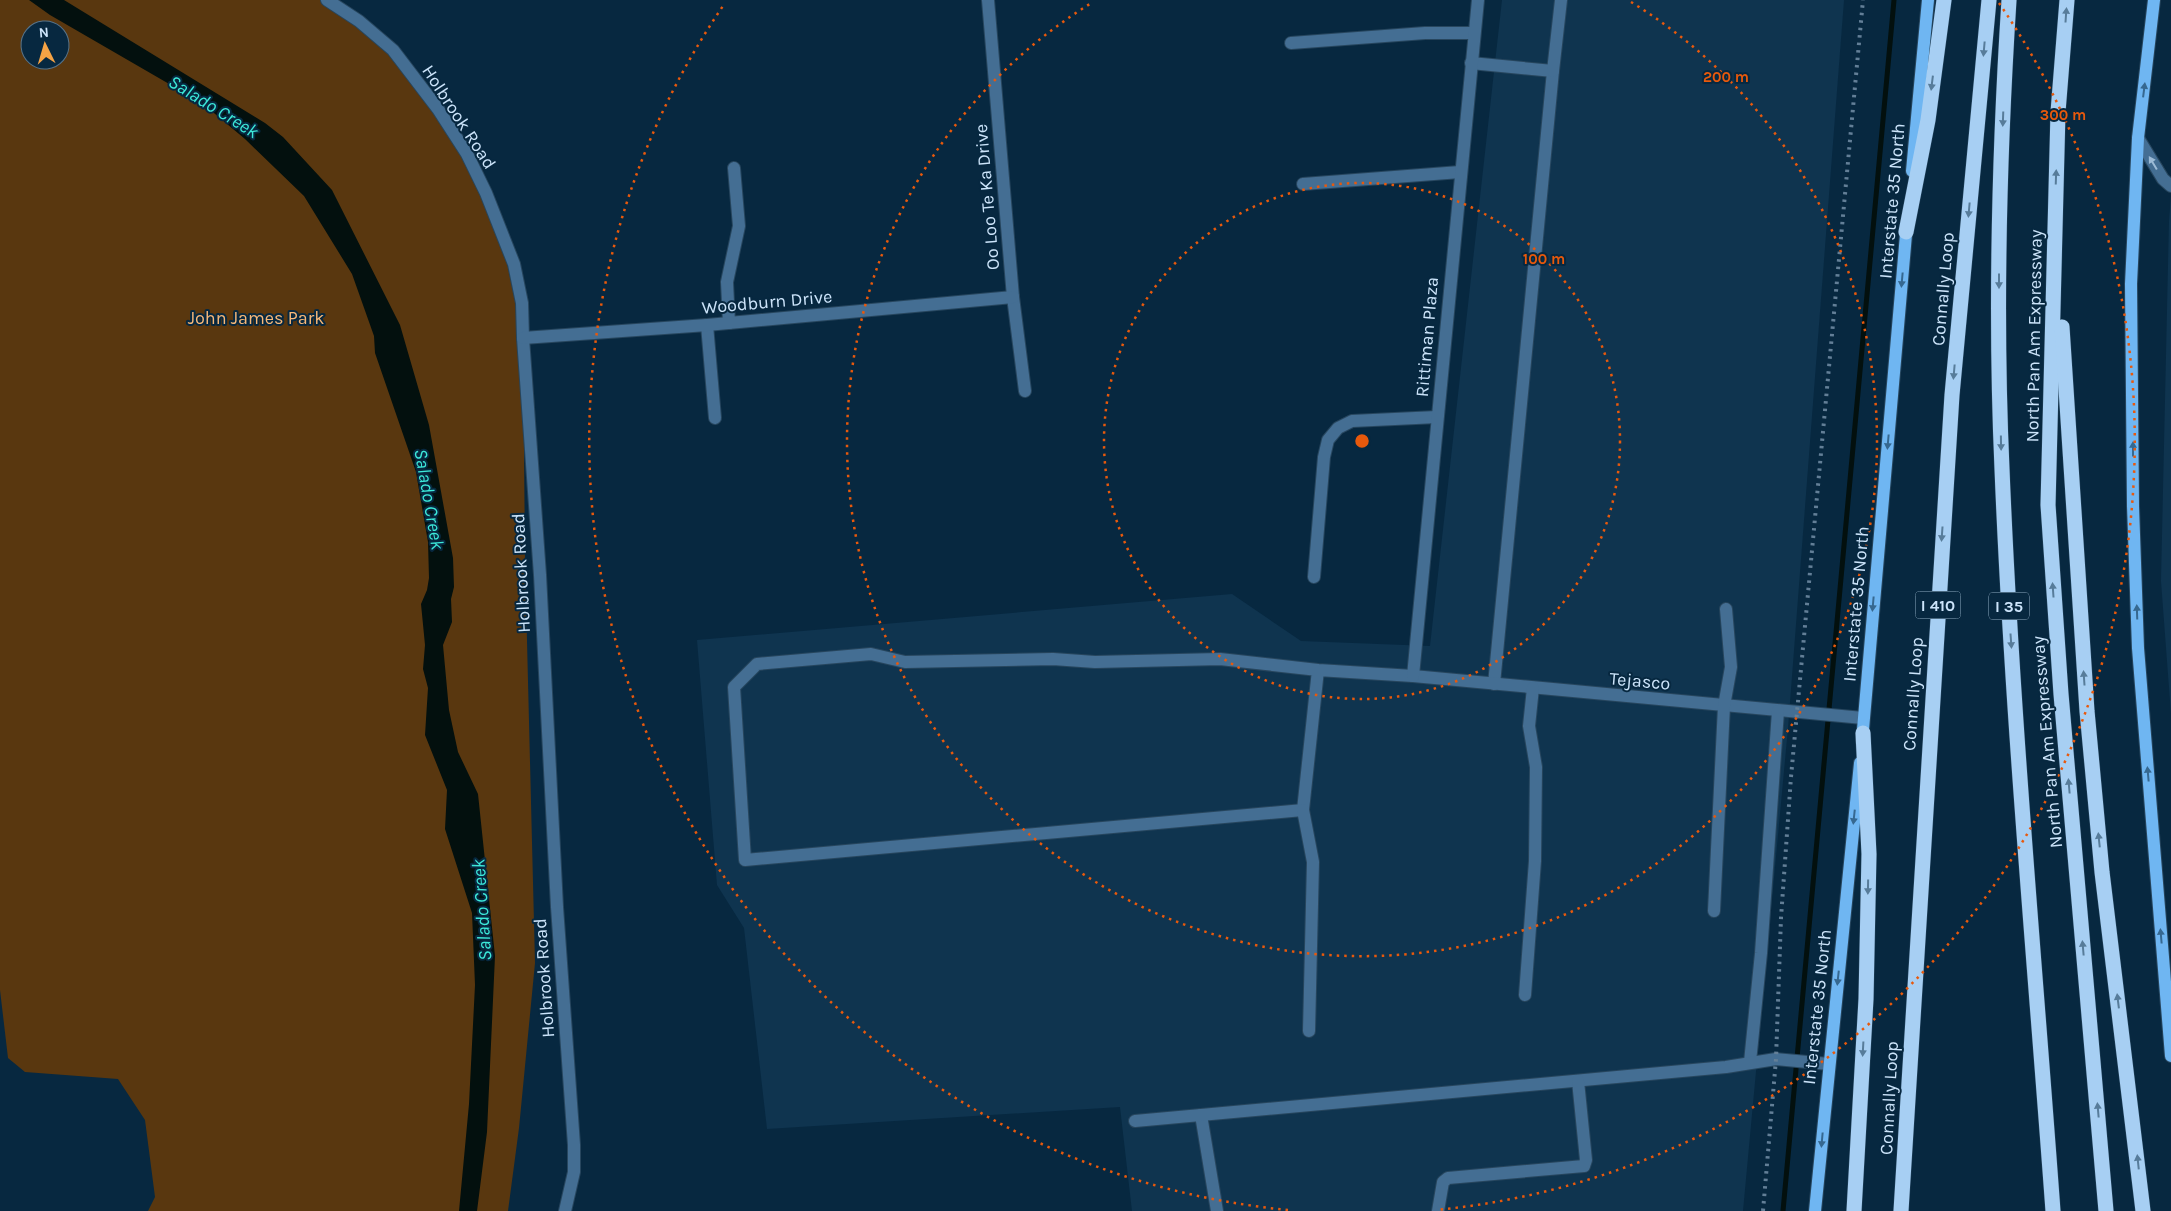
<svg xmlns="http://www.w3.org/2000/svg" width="2171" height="1211" font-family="Karla,sans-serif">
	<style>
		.built { fill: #0f344f }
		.green { fill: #59370f; fill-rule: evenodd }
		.water { fill: #03100e }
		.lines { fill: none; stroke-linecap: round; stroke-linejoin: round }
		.stream { stroke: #03100e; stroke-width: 5 }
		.minor-casing { stroke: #27465e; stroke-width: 14 }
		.major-casing { stroke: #27465e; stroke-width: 14 }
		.highway-casing { stroke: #27465e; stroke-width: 16 }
		.minor { stroke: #446e93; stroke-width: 12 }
		.major { stroke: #6fb6f2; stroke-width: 12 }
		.highway { stroke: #a7cff3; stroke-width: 15 }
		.rail { stroke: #637f97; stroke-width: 4; stroke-dasharray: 2.5 5; stroke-linecap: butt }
		.oneway { fill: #577c9a }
		.oneway2 { fill: #366890 }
		.oneway3 { fill: #9cbbd6 }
		.ring { fill: none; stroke: #e8590c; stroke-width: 2.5; stroke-dasharray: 2.5 5 }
		.labels { text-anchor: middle; stroke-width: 4; stroke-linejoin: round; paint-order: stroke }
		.shield { fill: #072840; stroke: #91acc2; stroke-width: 1 }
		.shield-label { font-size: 16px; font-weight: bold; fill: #cce4fa }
		.street-label { font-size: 18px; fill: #cce4fa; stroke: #072840 }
		.park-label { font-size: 18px; fill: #f8b979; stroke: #072840 }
		.water-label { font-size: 19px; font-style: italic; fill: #3ce8d9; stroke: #072840 }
		.centre { fill: #e8590c; stroke: #072840; stroke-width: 2.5 }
		.ring-label { font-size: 15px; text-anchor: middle; font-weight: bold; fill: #e8590c; stroke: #072840; stroke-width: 4; stroke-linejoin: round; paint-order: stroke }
	</style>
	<rect width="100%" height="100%" fill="#072840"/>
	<g class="built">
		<path d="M1502 0H1844L1788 728 1743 1211H1132L1120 1107 767 1129 744 928 717 885 697 640 1232 594 1301 641 1430 646Z"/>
		<path d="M2171 196V714L2161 581 2169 221Z"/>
	</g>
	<path class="green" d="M0 0H323L373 33 453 133 499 225 523 338 525 560 535 963 519 1128 508 1211H148L155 1197 145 1120 118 1079 25 1072 8 1058 0 990ZM30 30H60V60H30Z"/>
	<path class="water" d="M29 0H64L265 123 283 137 332 190 400 325 429 425 453 558 454 587 451 599 452 622 443 645 449 710 458 752 478 794 495 956 487 1132 477 1211H459L469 1104 475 985 472 913 445 829 447 790 425 735 428 688 423 669 425 645 421 604 427 590 429 578 428 542 416 472 375 353 374 336 352 274 304 196 245 139 202 103 50 15Z"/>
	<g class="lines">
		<path class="stream" d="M1783 1211 1894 0"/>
		<defs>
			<g id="minor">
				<path d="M327 0 359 21 393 50 438 109 467 154 486 193 514 264 522 303 523 338 540 575 557 907 574 1145V1172L565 1211"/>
				<path d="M988 0 1013 297 1025 391"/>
				<path d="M1291 43 1425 33H1474"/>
				<path d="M1471 63 1553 71 1494 684"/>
				<path d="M1553 71 1561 0"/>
				<path d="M2138 138 2163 179 2171 186"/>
				<path d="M1303 184 1460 172"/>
				<path d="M729 323 727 282 739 226 734 168"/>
				<path d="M707 325 715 418"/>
				<path d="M523 338 707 325 1013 297"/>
				<path d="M1314 577 1324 457 1328 440 1338 428 1352 421 1437 417"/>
				<path d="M1318 670 1220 659 1095 662 1053 659 905 662 871 654 757 664 734 687 745 860 1303 810 1318 670 1413 676 1863 718"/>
				<path d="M1413 676 1478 0"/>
				<path d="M1303 810 1313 862 1309 1031"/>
				<path d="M1714 911 1724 706 1731 667 1726 609"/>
				<path d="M1525 995 1535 861 1536 767 1529 726 1533 688"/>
				<path d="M1750 1062 1761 953 1778 711"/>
				<path d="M1201 1115 1217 1211"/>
				<path d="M1135 1121 1726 1067 1776 1059 1829 1064"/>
				<path d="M1438 1211 1443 1182 1448 1178 1584 1166 1586 1160 1578 1081"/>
			</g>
			<g id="major">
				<path d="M2154 0 2138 138 2131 284 2133 506 2138 648 2171 1056"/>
				<path d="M1912 171 1928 0"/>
				<path d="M1862 741 1907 223"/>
				<path d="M1815 1211 1860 763"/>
			</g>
			<g id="highway">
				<path d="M2009 0C1999 156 1995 313 2002 469 2012 717 2035 964 2053 1211"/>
				<path d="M2067 0 2058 112 2048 505 2061 694 2106 1211"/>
				<path d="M1906 232 1928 120 1944 0"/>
				<path d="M2062 327 2087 711 2102 872 2143 1211"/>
				<path d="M1854 1211 1866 999 1869 854 1863 733"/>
				<path d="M1901 1211 1952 395 1989 0"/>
			</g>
		</defs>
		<use href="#minor" class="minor-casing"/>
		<use href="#major" class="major-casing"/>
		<use href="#highway" class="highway-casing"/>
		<use href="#minor" class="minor"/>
		<use href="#major" class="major"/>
		<use href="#highway" class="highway"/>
		<path class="rail" d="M1763 1211 1776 1059 1781 918 1791 777 1863 0"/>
	</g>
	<defs><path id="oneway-solid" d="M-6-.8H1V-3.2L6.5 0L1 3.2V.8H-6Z" transform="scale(1.25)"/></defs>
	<g class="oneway">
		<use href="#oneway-solid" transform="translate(2066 15) rotate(-86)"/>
		<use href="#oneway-solid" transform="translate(1984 49) rotate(95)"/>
		<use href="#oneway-solid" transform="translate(1932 83) rotate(97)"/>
		<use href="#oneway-solid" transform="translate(2003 119) rotate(92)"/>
		<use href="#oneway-solid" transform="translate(2056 177) rotate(-88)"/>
		<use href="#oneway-solid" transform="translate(1969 210) rotate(95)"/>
		<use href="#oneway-solid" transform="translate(1999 281) rotate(90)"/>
		<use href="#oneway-solid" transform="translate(1954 372) rotate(95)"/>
		<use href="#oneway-solid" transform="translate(2001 443) rotate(89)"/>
		<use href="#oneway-solid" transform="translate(1942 534) rotate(94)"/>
		<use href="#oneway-solid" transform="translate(2053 590) rotate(-94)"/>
		<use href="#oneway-solid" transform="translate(2011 641) rotate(86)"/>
		<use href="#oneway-solid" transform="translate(2084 678) rotate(-94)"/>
		<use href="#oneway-solid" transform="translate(2069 786) rotate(-95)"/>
		<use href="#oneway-solid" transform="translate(2099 840) rotate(-96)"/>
		<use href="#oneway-solid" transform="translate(1868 887) rotate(91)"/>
		<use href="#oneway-solid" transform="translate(2083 948) rotate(-95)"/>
		<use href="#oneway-solid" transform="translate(2118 1001) rotate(-97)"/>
		<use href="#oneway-solid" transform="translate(1863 1049) rotate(93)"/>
		<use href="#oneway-solid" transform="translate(2098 1110) rotate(-95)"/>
		<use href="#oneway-solid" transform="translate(2138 1162) rotate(-96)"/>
	</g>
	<g class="oneway2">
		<use href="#oneway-solid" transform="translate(2144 90) rotate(-83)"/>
		<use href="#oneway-solid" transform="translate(1902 280) rotate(95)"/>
		<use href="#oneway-solid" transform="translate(1888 442) rotate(95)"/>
		<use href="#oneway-solid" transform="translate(2133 449) rotate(-90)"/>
		<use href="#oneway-solid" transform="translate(1873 604) rotate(95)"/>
		<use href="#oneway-solid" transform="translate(2137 612) rotate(-92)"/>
		<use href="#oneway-solid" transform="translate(2148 774) rotate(-95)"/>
		<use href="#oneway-solid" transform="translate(1854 817) rotate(96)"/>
		<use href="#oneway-solid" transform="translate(2161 936) rotate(-95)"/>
		<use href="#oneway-solid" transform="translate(1838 978) rotate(96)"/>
		<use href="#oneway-solid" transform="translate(1822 1140) rotate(95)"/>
	</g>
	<use class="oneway3" href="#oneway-solid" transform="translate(2153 163) rotate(-121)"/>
	<g class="ring">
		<circle cx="1362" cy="441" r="258"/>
		<path d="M1631 2A515 515 0 1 1 1093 2"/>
		<path d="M1288 1210A773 773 0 0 1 725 3M1999 3A773 773 0 0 1 1436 1210"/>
	</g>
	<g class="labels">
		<g class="shield">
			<rect x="1915.5" y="591.5" width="45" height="27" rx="4"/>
			<rect x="1989" y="592.5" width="40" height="27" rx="4"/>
		</g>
		<g class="shield-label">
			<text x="1938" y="611">I 410</text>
			<text x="2009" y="612">I 35</text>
		</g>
		<g class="street-label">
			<text transform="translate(459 117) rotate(57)" y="6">Holbrook Road</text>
			<text transform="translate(987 197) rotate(-95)" y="6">Oo Loo Te Ka Drive</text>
			<text transform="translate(1892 201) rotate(-85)" y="6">Interstate 35 North</text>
			<text transform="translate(1943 289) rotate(-85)" y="6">Connally Loop</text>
			<text transform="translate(767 302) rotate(-5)" y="6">Woodburn Drive</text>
			<text transform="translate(2034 336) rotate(-89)" y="6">North Pan Am Expressway</text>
			<text transform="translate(1427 337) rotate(-85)" y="6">Rittiman Plaza</text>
			<text transform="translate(521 573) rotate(-93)" y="6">Holbrook Road</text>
			<text transform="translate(1856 604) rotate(-85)" y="6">Interstate 35 North</text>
			<text transform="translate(1640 681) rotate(5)" y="6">Tejasco</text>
			<text transform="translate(1913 694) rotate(-86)" y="6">Connally Loop</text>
			<text transform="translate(2047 742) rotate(-95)" y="6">North Pan Am Expressway</text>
			<text transform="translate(544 978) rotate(-94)" y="6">Holbrook Road</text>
			<text transform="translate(1817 1007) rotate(-84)" y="6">Interstate 35 North</text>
			<text transform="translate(1889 1098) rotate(-87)" y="6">Connally Loop</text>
		</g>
		<g class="park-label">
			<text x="256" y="324">John James Park</text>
		</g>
		<g class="water-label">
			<text transform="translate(214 106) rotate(32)" y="7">Salado Creek</text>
			<text transform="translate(430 499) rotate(80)" y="7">Salado Creek</text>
			<text transform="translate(481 910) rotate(-94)" y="7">Salado Creek</text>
		</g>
	</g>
	<circle cx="1362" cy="441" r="8" class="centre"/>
	<g class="ring-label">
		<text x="1726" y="82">200 m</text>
		<text x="2063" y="120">300 m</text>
		<text x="1544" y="264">100 m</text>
	</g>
	<g transform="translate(45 45) rotate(355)"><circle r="24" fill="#072840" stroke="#56738a"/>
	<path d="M0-4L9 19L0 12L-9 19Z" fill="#f5a345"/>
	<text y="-8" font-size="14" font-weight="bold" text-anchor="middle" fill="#cce4fa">N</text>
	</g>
</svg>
